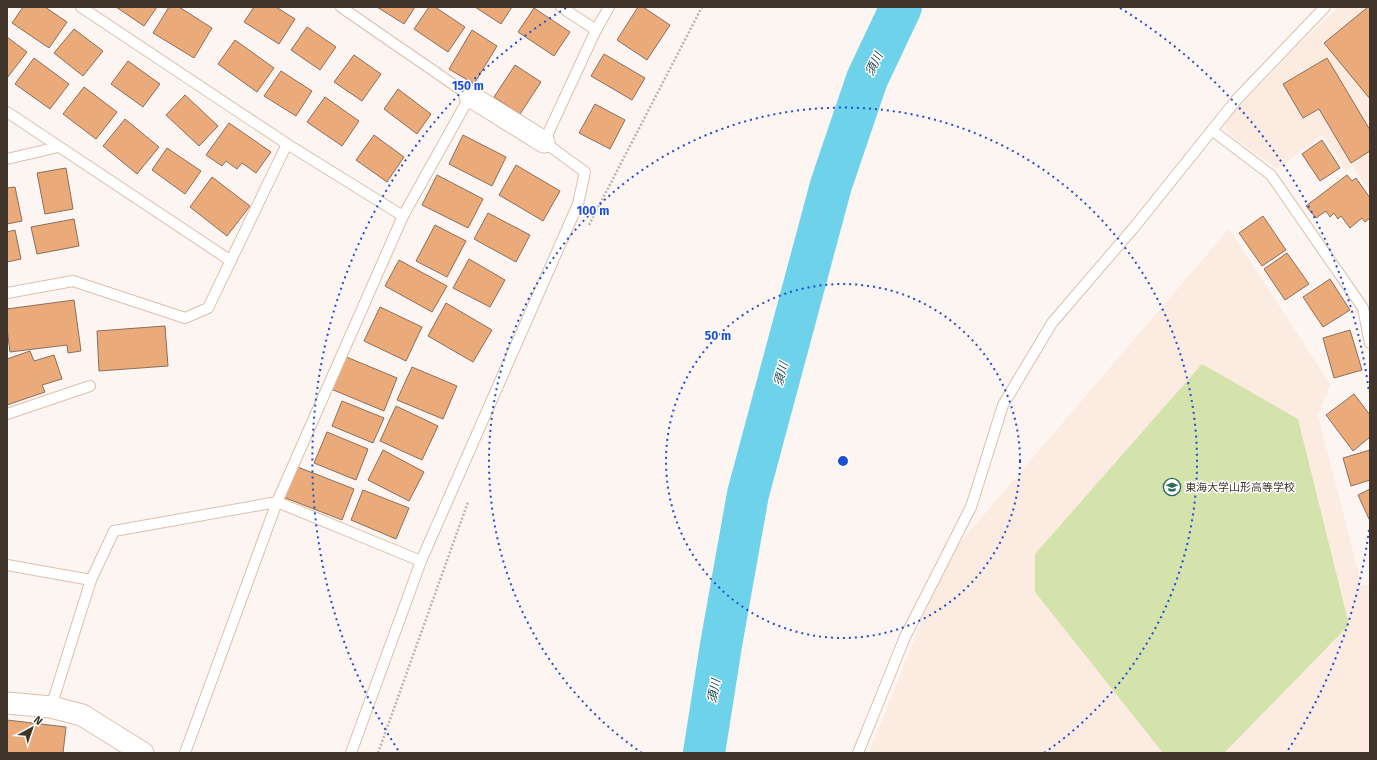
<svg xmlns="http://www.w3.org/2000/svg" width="1377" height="760" font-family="'Fira Sans','Noto Sans JP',sans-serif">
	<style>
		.built { fill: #fbebe0 }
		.green { fill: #d4e2ab }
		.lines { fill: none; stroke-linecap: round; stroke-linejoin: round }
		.river { stroke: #6ed3ea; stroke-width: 42 }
		.building { fill: #ebaa7a; stroke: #8b6f5b }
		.service-casing { stroke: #debfa9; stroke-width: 12 }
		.minor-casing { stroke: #debfa9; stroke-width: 23 }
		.path { stroke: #bcb3ad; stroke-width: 2.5; stroke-dasharray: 2 2; stroke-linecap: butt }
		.service { stroke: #fff; stroke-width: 10 }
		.minor { stroke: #fff; stroke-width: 21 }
		.ring { fill: none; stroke: #1d4ed8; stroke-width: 2; stroke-dasharray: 2 4 }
		.labels { text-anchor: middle; stroke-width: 3; stroke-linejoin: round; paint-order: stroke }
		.poi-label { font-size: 11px; fill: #40342b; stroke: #fff; text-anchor: start }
		.water-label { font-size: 12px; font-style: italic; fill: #0a3b45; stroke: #fff }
		.centre { fill: #1d4ed8; stroke: #fff; stroke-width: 2 }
		.ring-label { font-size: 12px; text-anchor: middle; font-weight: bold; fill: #1d4ed8; stroke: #fff; stroke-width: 3; stroke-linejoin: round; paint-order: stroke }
	</style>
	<rect width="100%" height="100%" fill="#fcf5f1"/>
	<g class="built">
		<path d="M1339 7H1370V193L1353 166 1346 171 1323 135 1277 169 1228 133 1224 122 1298 45Z"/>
		<path d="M1229 229 1330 384 1318 416 1362 586 1370 585V753H869L947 558Z"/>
	</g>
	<path class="green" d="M1202 364 1298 419 1349 625 1224 753H1163L1035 592V554Z"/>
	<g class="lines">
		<path class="river" d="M704 753 721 645 748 494 831 185 867 79 901 7"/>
	</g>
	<g class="building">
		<path d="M23 7H45L67 22 49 48 12 23Z"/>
		<path d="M116 7H157L144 26Z"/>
		<path d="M169 7H179L212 28 194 58 153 33Z"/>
		<path d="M254 7H276L295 19 279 44 244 22Z"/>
		<path d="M377 7H415L404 24Z"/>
		<path d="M429 7H435L465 27 448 52 414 29Z"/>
		<path d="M475 7H512L501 24Z"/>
		<path d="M638 7H643L670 25 647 60 617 40Z"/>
		<path d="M1368 7H1370V99L1324 43Z"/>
		<path d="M534 8 570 32 554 56 518 32Z"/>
		<path d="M307 27 336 47 320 70 291 50Z"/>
		<path d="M74 29 103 51 83 76 54 53Z"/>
		<path d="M472 30 497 46 474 84 449 69Z"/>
		<path d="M7 37 27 52 7 78Z"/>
		<path d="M235 40 274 68 257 92 218 64Z"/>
		<path d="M604 54 645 78 632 100 591 76Z"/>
		<path d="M354 55 381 74 362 101 334 82Z"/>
		<path d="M34 58 69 84 50 109 15 84Z"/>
		<path d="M1327 58 1370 130V151L1351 163 1319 109 1303 118 1283 84Z"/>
		<path d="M128 61 160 84 143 107 111 84Z"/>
		<path d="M515 65 541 82 520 114 494 97Z"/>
		<path d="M281 71 312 91 296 116 264 96Z"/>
		<path d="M84 87 117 112 96 139 63 114Z"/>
		<path d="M398 89 431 114 417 134 384 109Z"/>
		<path d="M185 95 218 126 199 146 166 115Z"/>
		<path d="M325 97 359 121 342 146 307 122Z"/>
		<path d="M595 104 625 120 610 149 579 133Z"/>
		<path d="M125 119 159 147 137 174 103 146Z"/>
		<path d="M229 123 271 152 256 173 242 163 237 169 226 161 222 166 206 155Z"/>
		<path d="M374 135 404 157 387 182 356 160Z"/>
		<path d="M463 135 506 157 492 186 449 164Z"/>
		<path d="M1322 140 1340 168 1320 181 1302 154Z"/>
		<path d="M167 148 201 171 185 194 152 170Z"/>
		<path d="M516 165 560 191 543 221 499 195Z"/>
		<path d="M66 168 73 209 45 214 37 173Z"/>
		<path d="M437 175 483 199 468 228 422 205Z"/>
		<path d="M1347 175 1352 181 1356 178 1370 198V218L1365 222 1362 218 1350 228 1341 216 1338 219 1334 213 1330 217 1326 211 1316 218 1306 206Z"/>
		<path d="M212 177 250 206 227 236 190 207Z"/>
		<path d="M15 187 22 221 7 224V188Z"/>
		<path d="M488 213 530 235 516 262 474 239Z"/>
		<path d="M1263 216 1286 250 1262 266 1239 233Z"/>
		<path d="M74 219 79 246 37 254 31 227Z"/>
		<path d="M435 225 466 241 447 277 416 261Z"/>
		<path d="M15 230 21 259 7 262V232Z"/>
		<path d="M1287 253 1309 284 1285 300 1264 269Z"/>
		<path d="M469 259 505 280 490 307 453 288Z"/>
		<path d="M399 260 447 286 432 312 385 286Z"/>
		<path d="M1330 279 1350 310 1323 327 1303 297Z"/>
		<path d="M74 300 81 351 68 353 67 345 10 352 7 329V309Z"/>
		<path d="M446 303 492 330 473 362 428 336Z"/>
		<path d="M380 307 422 327 406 361 364 341Z"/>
		<path d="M165 326 168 366 99 371 97 331Z"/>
		<path d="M1350 330 1362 370 1334 378 1323 338Z"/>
		<path d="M30 351 34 361 54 355 62 379 42 385 45 392 7 405V359Z"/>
		<path d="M344 356 397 378 384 411 331 389Z"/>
		<path d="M412 367 457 386 443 419 397 400Z"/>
		<path d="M1354 394 1370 415V437L1353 451 1326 415Z"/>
		<path d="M342 401 384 418 373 443 332 426Z"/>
		<path d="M396 406 438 426 422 460 380 441Z"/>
		<path d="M327 432 368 449 356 480 314 463Z"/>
		<path d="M383 450 424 472 409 501 368 480Z"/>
		<path d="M1370 450V480L1351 486 1343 458Z"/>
		<path d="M295 466 354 489 342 520 283 497Z"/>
		<path d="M1370 489V521L1358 495Z"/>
		<path d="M363 490 409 508 396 539 351 520Z"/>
		<path d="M7 720 66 727 63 753H7Z"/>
	</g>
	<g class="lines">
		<defs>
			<g id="service">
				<path d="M81 7 287 144 403 216"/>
				<path d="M561 7 596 30"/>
				<path d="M7 112 231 261"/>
				<path d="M1213 131 1271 175 1363 308 1370 343"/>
				<path d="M7 159 58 147"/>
				<path d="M7 293 73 281 185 318 208 308 287 144"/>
				<path d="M7 414 90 386"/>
				<path d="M7 565 91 580"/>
				<path d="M51 707 91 580 114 531 277 502 421 561"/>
				<path d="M185 753 277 502 403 216 470 96 341 7"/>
				<path d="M351 753 421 561 578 204 585 172 544 142 596 30 609 7"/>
				<path d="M858 753 905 637 971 507 1003 405 1052 323 1136 225 1237 99 1325 7"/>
			</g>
			<g id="minor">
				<path d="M470 96 544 142"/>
				<path d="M7 703 51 707 82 715 143 753"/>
			</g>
		</defs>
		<use href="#service" class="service-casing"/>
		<use href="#minor" class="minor-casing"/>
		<g class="path">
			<path d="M589 225 702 7"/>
			<path d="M378 753 468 502"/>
		</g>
		<use href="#service" class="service"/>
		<use href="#minor" class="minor"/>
	</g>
	<g class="ring">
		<circle cx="843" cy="461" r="177"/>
		<path d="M642 753A354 354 0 1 1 1044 753"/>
		<path d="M1369 530A531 531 0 0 1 1288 750M398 750A531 531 0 0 1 566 8M1120 8A531 531 0 0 1 1369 392"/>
	</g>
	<defs>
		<symbol id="school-ring" viewBox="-11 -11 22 22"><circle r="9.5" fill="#fff" stroke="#2b6a57" stroke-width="1.5"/><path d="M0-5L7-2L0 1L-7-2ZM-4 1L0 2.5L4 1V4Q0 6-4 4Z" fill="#2b6a57"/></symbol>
	</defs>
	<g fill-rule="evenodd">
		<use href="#school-ring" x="1162" y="477" width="20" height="20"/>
	</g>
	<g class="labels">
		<g class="poi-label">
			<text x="1185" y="491">東海大学山形高等学校</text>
		</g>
		<g class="water-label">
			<text transform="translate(874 64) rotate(-65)" y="4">須川</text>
			<text transform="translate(781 374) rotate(-75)" y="4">須川</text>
			<text transform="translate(714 691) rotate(-80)" y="4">須川</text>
		</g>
	</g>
	<circle cx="843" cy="461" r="6" class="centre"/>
	<g class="ring-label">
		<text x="468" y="90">150 m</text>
		<text x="593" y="215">100 m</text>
		<text x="718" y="340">50 m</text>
	</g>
	<rect width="1377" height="760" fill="none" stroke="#40342b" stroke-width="16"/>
	<g transform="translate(32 728) rotate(40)" stroke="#ffffff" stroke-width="3" paint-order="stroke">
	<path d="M0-3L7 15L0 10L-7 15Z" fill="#40342b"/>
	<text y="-6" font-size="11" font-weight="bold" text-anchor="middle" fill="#40342b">N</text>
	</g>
</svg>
